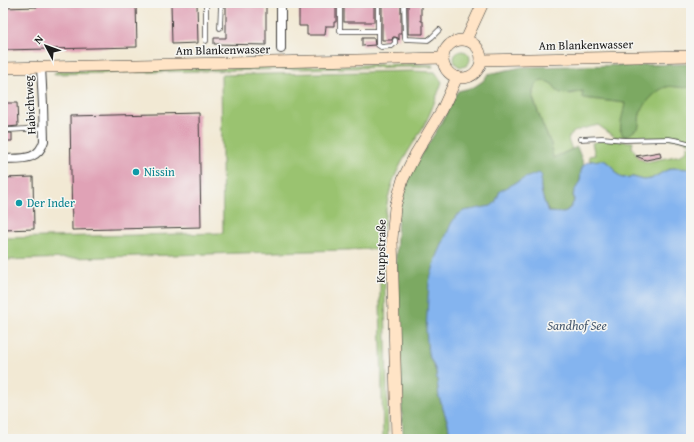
<svg xmlns="http://www.w3.org/2000/svg" width="694" height="442" font-family="'Gentium Book Plus',serif">
	<style>
		.green { fill: #9ac370; stroke: #5b7046 }
		.forest { fill: #7ba962; stroke: #4c623f }
		.water { fill: #84b4ef; stroke: #506886 }
		.building { fill: #e0a2b6 }
		.lines { fill: none; stroke-linecap: round; stroke-linejoin: round }
		.lane-casing { stroke: #3c3b38; stroke-width: 5.5 }
		.street-casing { stroke: #3c3b38; stroke-width: 10 }
		.secondary-casing { stroke: #3c3b38; stroke-width: 12 }
		.lane { stroke: #fff; stroke-width: 4 }
		.street { stroke: #fff; stroke-width: 8 }
		.secondary { stroke: #ffe4c6; stroke-width: 11 }
		.culture-dot { fill: #0f9aa8; stroke: #f6f6f2; stroke-width: 1.5 }
		.labels { text-anchor: middle; stroke-width: 3; stroke-linejoin: round; paint-order: stroke }
		.street-label { font-size: 12px; fill: #1c1c1c; stroke: #f6f6f2 }
		.culture-label { font-size: 12px; fill: #0d838f; stroke: #f6f6f2; text-anchor: start }
		.water-label { font-size: 13px; font-style: italic; fill: #465970; stroke: #f6f6f2 }
	</style>
	<rect width="100%" height="100%" fill="#f6f6f2"/>
	<filter id="ink" filterUnits="userSpaceOnUse"><feTurbulence type="fractalNoise" baseFrequency=".025" numOctaves="2"/><feDisplacementMap in="SourceGraphic" scale="8" xChannelSelector="R" yChannelSelector="G"/><feConvolveMatrix kernelMatrix="1 2 1 2 8 2 1 2 1" color-interpolation-filters="sRGB"/></filter>
	<filter id="wash" filterUnits="userSpaceOnUse"><feTurbulence type="fractalNoise" baseFrequency=".012" numOctaves="4" result="noise"/><feDisplacementMap in="SourceGraphic" scale="16" xChannelSelector="R" yChannelSelector="G"/><feGaussianBlur stdDeviation="0.9" result="paint"/><feColorMatrix in="noise" values="0 0 0 0 0 0 0 0 0 0 0 0 0 0 0 0 0 1.4 0 .05"/><feComposite in="paint" operator="in"/></filter>
	<g filter="url(#wash)">
		<rect width="100%" height="100%" fill="#f2e9d4"/>
		<g class="green">
			<circle cx="462" cy="59" r="8"/>
			<path d="M411 64 433 65V67H399L53 74 57 71Z"/>
			<path d="M413 71 435 72 442 82C437 96 432 109 426 122 414 144 399 162 391 187 387 201 385 215 383 230H380L379 248 381 246 384 244 388 439H383L380 303V268L379 249 3 260V238L223 233 221 75Z"/>
			<path d="M546 81C551 83 554 85 557 91L571 94 584 91V98L625 103C624 113 621 122 620 131L639 123C640 120 639 116 640 114 642 105 657 89 666 87 673 85 681 89 691 87V143L679 139 615 137 598 125C591 127 571 130 569 137 567 141 571 146 572 149L553 158 551 144 543 126 533 98C533 93 533 84 539 82 541 81 544 81 546 81Z"/>
			<path d="M603 140 633 142 632 147 639 158 646 162 681 155 687 150V145L691 147V169L673 168 665 171 651 179 644 180 633 177 622 178 617 174 614 168 604 160 590 161 589 156 595 155 592 143Z"/>
		</g>
		<path class="forest" d="M691 64V87C682 89 673 85 666 87 657 89 642 106 640 114 639 118 639 123 639 127L630 134 623 136C617 126 624 114 625 103L583 98 582 96 583 91C576 92 568 95 561 93 556 92 556 87 552 84 549 82 546 81 543 81 534 82 532 90 533 98L543 126 551 144 553 158 577 147 584 165 582 167 580 181 573 194 574 201 571 207 563 213 549 212 543 199 540 182 500 191 495 203 491 207 464 211 456 216 451 224 428 353 436 371 439 397 448 423 450 435 452 439H403L396 258 398 212 404 190 412 171 423 152 442 122 458 91 474 87 483 81 488 74 522 67Z"/>
		<path class="water" d="M604 160 614 168 617 174 622 178 633 177 644 180 651 179 665 171 673 168 691 169V439H452L450 435 448 423 439 397 436 371 428 353 426 330 429 282 436 259 451 224 456 216 464 211 491 206 495 203 500 191 525 178 539 173 542 176C538 188 544 201 548 212L564 213 571 207 574 201C572 189 576 191 580 181 581 177 580 172 582 168 585 159 597 161 604 160Z"/>
		<g id="blocks">
			<g class="building">
				<path d="M37 3H136L137 47 3 50V8L37 7Z"/>
				<path d="M171 3H197L198 43 172 44Z"/>
				<path d="M226 3H266V45L214 44V38H226Z"/>
				<path d="M299 3H336V22H334V26H326L325 35H307V26H299Z"/>
				<rect x="344" y="3" width="30" height="19"/>
				<path d="M382 3H401V33H399V40L398 38 395 37H393L392 40H382Z"/>
				<path d="M408 3H421V21H423V34H408Z"/>
				<path d="M362 38H374L375 45 362 46Z"/>
				<path d="M3 103H17L18 126 8 127H7L6 130 7 133H12V141H3Z"/>
				<path d="M199 113 201 227 72 230 70 116Z"/>
				<path d="M660 152 661 157 646 160 636 156Z"/>
				<path d="M33 177 34 229 4 230 3 178Z"/>
			</g>
		</g>
	</g>
	<g filter="url(#ink)">
		<use href="#blocks" fill-opacity="0" stroke="#3c3b38" stroke-width="1"/>
		<g class="lines">
			<defs>
				<g id="lane">
					<path d="M340 3V31H377"/>
					<path d="M378 3V45L381 47 392 46 395 43V40"/>
					<path d="M404 3 405 39 428 40 432 37 439 30"/>
					<path d="M220 28 221 3"/>
					<path d="M206 41V3"/>
					<path d="M9 130 43 128"/>
					<path d="M580 139 602 138 625 140 669 139 680 141 691 144"/>
				</g>
				<g id="street">
					<path d="M281 49V3"/>
					<path d="M3 159C20 158 38 162 44 141L43 105 41 67"/>
				</g>
				<g id="secondary">
					<circle cx="462" cy="59" r="19"/>
					<path d="M466 40 483 3"/>
					<path d="M481 60 691 56"/>
					<path d="M3 68 443 58"/>
					<path d="M397 439 392 239 395 207 403 179 416 153 442 110 457 77"/>
				</g>
			</defs>
			<use href="#lane" class="lane-casing"/>
			<use href="#street" class="street-casing"/>
			<use href="#secondary" class="secondary-casing"/>
			<use href="#lane" class="lane"/>
			<use href="#street" class="street"/>
			<use href="#secondary" class="secondary"/>
		</g>
	</g>
	<g class="culture-dot">
		<circle cx="136" cy="172" r="4"/>
		<circle cx="19" cy="203" r="4"/>
	</g>
	<g class="labels">
		<g class="street-label">
			<text transform="translate(586 45) rotate(-1)" y="4">Am Blankenwasser</text>
			<text transform="translate(223 50) rotate(-1)" y="4">Am Blankenwasser</text>
			<text transform="translate(30 105) rotate(-93)" y="4">Habichtweg</text>
			<text transform="translate(381 251) rotate(-89)" y="4">Kruppstraße</text>
		</g>
		<g class="culture-label">
			<text x="144" y="176">Nissin</text>
			<text x="27" y="207">Der Inder</text>
		</g>
		<g class="water-label">
			<text x="577" y="330">Sandhof See</text>
		</g>
	</g>
	<rect width="694" height="442" fill="none" stroke="#f6f6f2" stroke-width="16"/>
	<g transform="translate(46 46) rotate(311)" stroke="#f6f6f2" stroke-width="3" paint-order="stroke">
	<path d="M0-3L7 15L0 10L-7 15Z" fill="#1c1c1c"/>
	<text y="-6" font-size="11" font-weight="bold" text-anchor="middle" fill="#1c1c1c">N</text>
	</g>
</svg>
